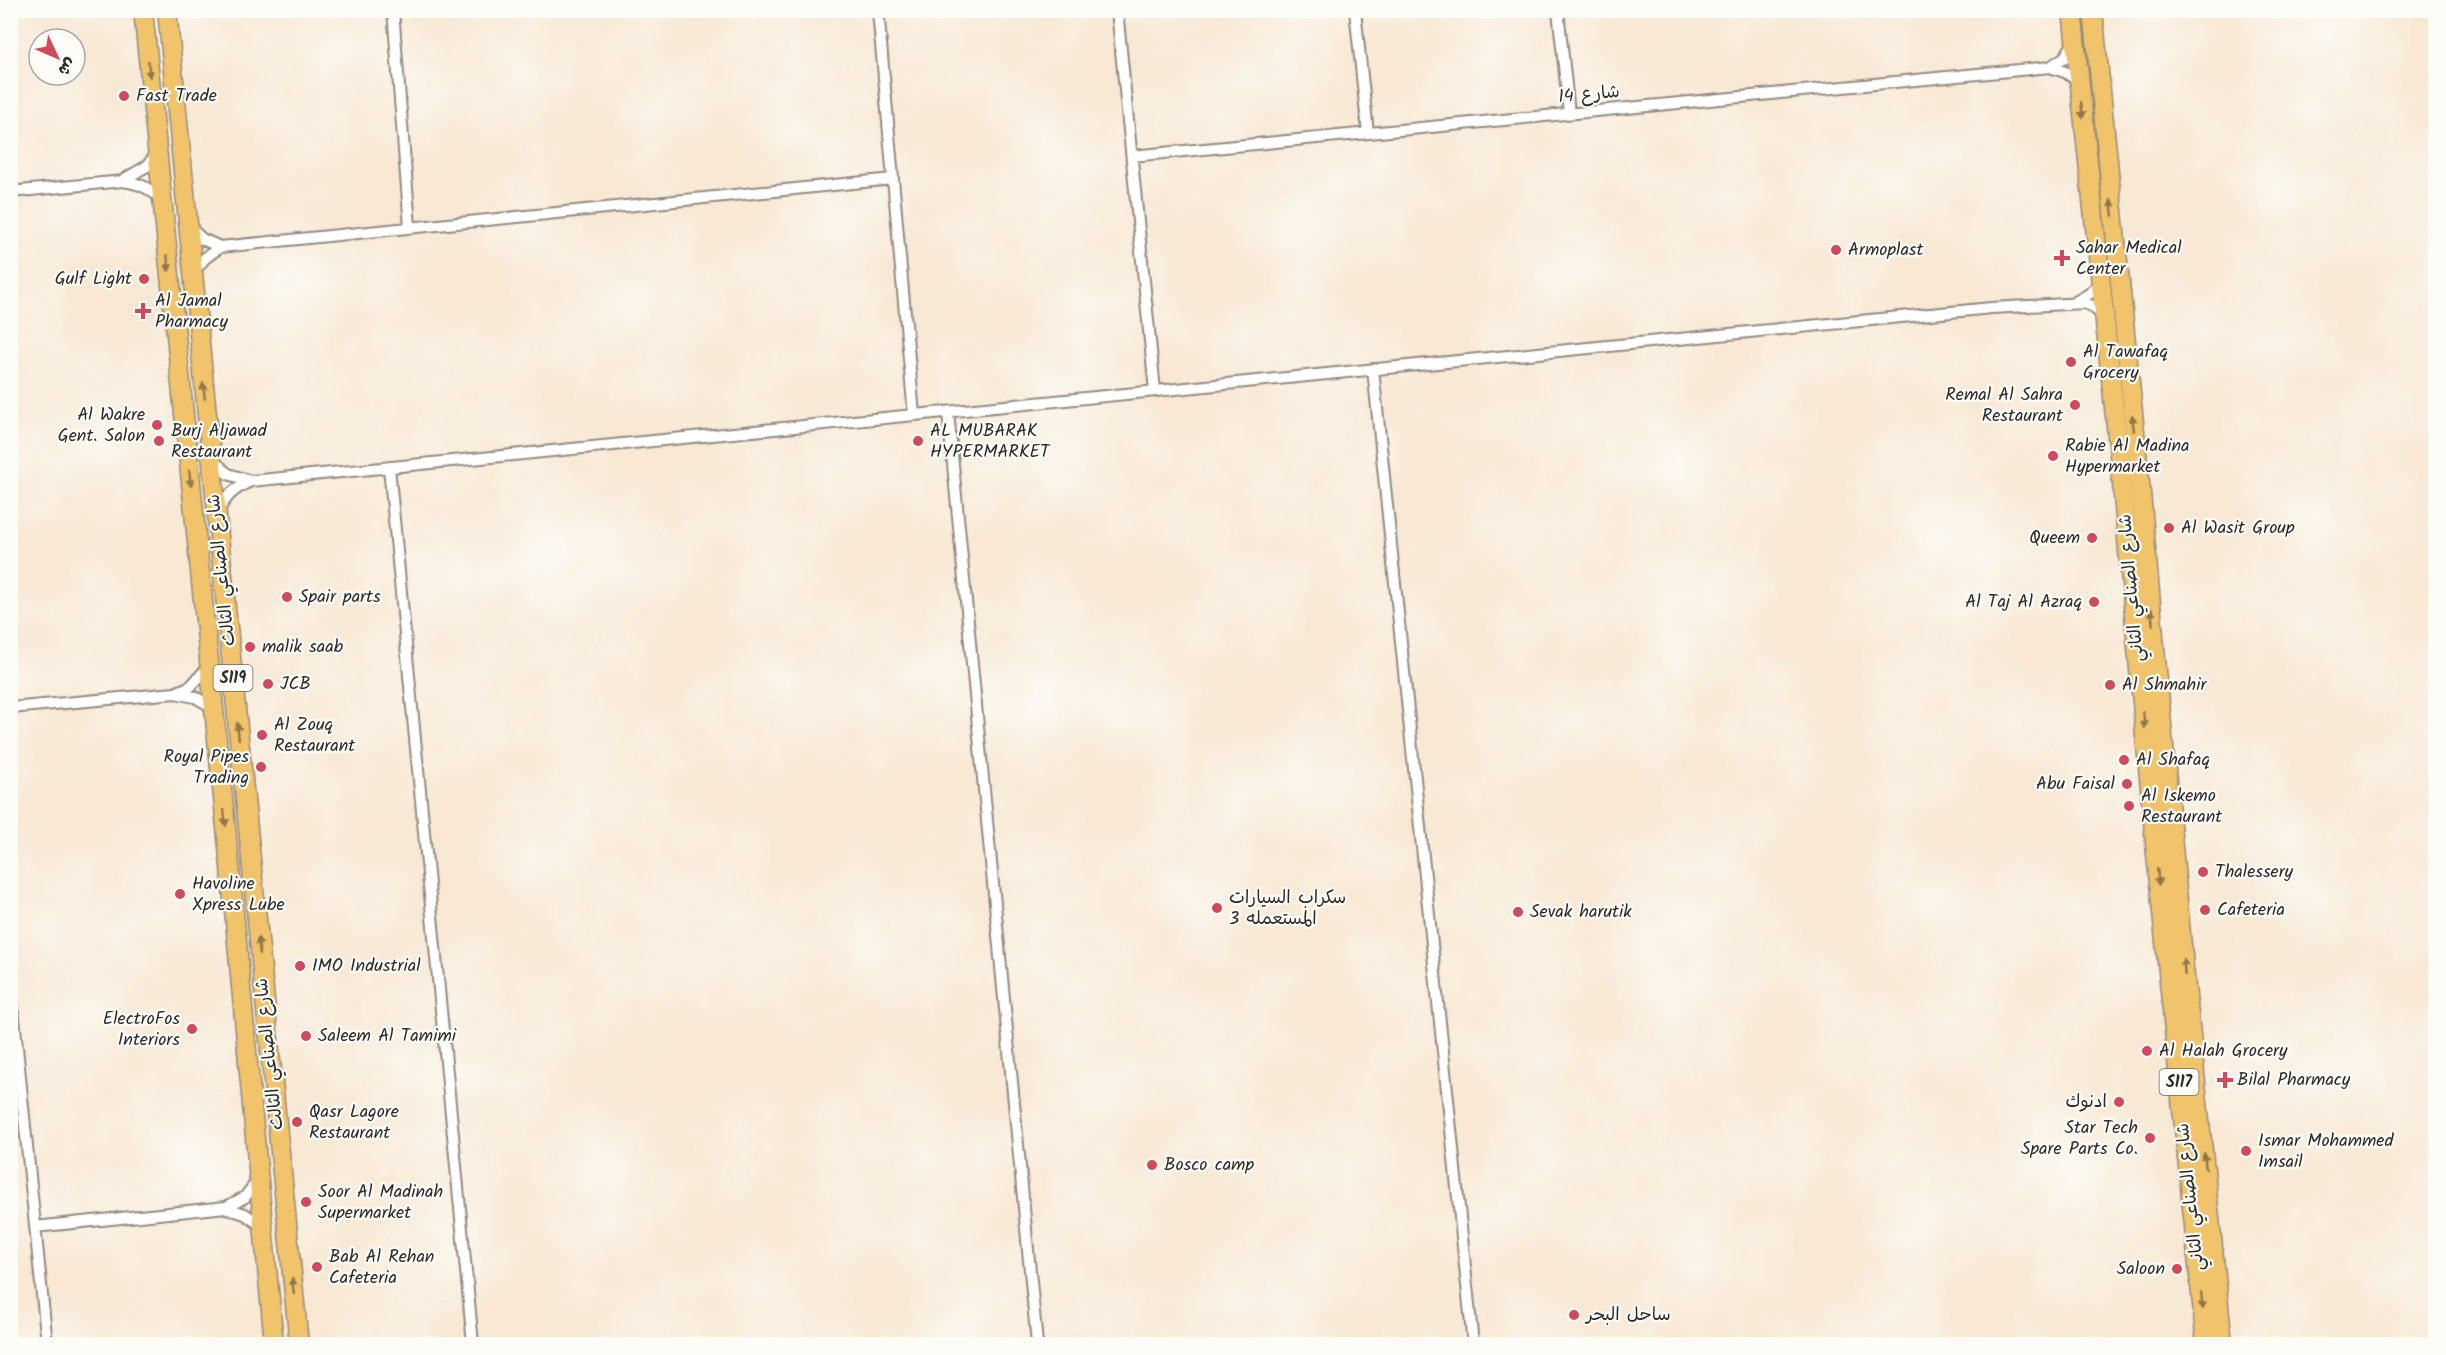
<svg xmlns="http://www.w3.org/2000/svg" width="2446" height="1355" font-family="Kalam,'Playpen Sans Arabic',sans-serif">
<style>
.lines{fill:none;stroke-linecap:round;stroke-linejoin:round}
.minor-casing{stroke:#928a80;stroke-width:14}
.primary-casing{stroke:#928a80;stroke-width:21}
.minor{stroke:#fff;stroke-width:10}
.primary{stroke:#f1c36a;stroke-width:18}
.oneway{fill:#8e774a}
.poi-dot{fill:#d1495b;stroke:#fdfcf7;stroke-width:2}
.labels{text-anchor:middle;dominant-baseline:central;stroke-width:4.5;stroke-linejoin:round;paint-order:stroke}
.shield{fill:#fdfcf7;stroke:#6a6a68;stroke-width:1.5}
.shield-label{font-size:16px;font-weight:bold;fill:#2b2b2b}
.street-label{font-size:18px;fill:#2b2b2b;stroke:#fdfcf7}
.poi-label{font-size:18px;fill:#2b2b2b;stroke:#fdfcf7;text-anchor:start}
</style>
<rect width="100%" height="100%" fill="#fdfcf7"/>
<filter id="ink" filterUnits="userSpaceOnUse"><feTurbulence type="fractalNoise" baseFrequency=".0167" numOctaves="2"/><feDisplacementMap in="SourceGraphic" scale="12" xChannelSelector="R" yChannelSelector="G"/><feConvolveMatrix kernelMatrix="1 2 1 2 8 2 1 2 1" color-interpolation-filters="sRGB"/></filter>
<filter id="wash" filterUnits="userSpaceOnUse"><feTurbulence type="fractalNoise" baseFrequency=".008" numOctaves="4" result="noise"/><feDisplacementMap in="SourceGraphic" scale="24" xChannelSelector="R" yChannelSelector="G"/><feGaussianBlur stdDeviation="1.35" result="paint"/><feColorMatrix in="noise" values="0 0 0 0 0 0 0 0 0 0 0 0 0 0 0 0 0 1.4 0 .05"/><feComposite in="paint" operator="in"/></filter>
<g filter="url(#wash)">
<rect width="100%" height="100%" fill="#f8e8d4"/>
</g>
<g filter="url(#ink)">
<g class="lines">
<defs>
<path id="minor" d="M393 10 410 227
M878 10 914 415
M1117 10 1155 391
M1355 10 1368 133
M1558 10 1569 113
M2050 67 2065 57 2074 42
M1132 156 2050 67 2065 72 2078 81
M123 180 147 166 157 153
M10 192 123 181C139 183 152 188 162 201
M189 227 202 239 220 247 893 179
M193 273 205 258 220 247
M2075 302 2089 294 2101 282
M1373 369 1473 1344
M948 412 1037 1344
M213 460 228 474 251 481 1991 308 2084 303 2092 306 2103 316
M389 467 473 1344
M218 513C224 497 235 488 251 481
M175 693 191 686 209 666
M10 708 175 693 195 697 214 708
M10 978 47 1344
M226 1208 245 1214 262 1226
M35 1227 226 1207 245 1197 258 1180"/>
<path id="primary" d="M143 10 230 867 274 1344
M167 10 299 1344
M2072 10 2121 474 2156 854 2206 1344
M2093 10 2141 493 2184 967 2223 1344"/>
</defs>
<!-- minor casing -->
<use href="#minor" class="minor-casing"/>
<!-- primary casing -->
<use href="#primary" class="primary-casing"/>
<!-- minor -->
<use href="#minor" class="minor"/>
<!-- primary -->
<use href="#primary" class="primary"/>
</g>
<!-- one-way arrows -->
<defs><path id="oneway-solid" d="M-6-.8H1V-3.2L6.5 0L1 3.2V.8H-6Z" transform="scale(1.5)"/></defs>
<g class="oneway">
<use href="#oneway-solid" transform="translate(149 69) rotate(84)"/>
<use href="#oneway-solid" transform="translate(2082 110) rotate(83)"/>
<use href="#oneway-solid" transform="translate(2112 208) rotate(-96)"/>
<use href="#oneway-solid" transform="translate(168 263) rotate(84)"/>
<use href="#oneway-solid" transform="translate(204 391) rotate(-96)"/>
<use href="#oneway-solid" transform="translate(2133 423) rotate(-96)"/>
<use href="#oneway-solid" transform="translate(190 478) rotate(84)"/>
<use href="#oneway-solid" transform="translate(2152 617) rotate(-95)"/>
<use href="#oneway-solid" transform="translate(2144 720) rotate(85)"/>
<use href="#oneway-solid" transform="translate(238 731) rotate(-96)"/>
<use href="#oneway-solid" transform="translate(225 818) rotate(84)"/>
<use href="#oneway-solid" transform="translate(2158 877) rotate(84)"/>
<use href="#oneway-solid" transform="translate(259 946) rotate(-96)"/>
<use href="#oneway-solid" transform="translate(2184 967) rotate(-95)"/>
<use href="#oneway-solid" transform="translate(2205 1161) rotate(-96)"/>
<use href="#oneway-solid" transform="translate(293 1286) rotate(-96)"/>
<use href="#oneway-solid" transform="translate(2202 1301) rotate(84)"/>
</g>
</g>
<!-- markers -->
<g class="poi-dot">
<circle cx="124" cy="96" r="6"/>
<circle cx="1836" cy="250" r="6"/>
<path d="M2059 249h6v6h6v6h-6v6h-6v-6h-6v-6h6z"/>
<circle cx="144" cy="279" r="6"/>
<path d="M140 302h6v6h6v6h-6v6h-6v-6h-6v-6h6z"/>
<circle cx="2071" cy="362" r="6"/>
<circle cx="2075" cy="405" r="6"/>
<circle cx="157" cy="425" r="6"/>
<circle cx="159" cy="441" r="6"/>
<circle cx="918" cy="441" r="6"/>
<circle cx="2053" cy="456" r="6"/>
<circle cx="2169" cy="528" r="6"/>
<circle cx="2092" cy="538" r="6"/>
<circle cx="287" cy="597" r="6"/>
<circle cx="2094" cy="602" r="6"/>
<circle cx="250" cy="647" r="6"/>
<circle cx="268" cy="684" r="6"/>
<circle cx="2110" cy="685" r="6"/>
<circle cx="262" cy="735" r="6"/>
<circle cx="2124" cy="760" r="6"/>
<circle cx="261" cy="767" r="6"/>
<circle cx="2127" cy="784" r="6"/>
<circle cx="2129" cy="806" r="6"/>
<circle cx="2203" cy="872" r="6"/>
<circle cx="180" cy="894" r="6"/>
<circle cx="1217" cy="908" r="6"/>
<circle cx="2205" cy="910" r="6"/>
<circle cx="1518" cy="912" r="6"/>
<circle cx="300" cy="966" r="6"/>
<circle cx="192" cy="1029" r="6"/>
<circle cx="306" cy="1036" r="6"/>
<circle cx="2147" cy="1051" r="6"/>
<path d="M2222 1071h6v6h6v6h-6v6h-6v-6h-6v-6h6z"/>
<circle cx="2119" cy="1102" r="6"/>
<circle cx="297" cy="1122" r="6"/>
<circle cx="2150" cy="1138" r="6"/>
<circle cx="2246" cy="1151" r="6"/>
<circle cx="1152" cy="1165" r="6"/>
<circle cx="306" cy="1202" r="6"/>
<circle cx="317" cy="1267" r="6"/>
<circle cx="2177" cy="1269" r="6"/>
<circle cx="1574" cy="1315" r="6"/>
</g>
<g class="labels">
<!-- shield labels -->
<g class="shield">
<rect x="213.5" y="665" width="39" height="26" rx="4.5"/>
<rect x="2159.5" y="1069" width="39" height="26" rx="4.5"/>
</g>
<g class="shield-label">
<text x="233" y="678">S119</text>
<text x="2179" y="1082">S117</text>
</g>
<!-- street labels -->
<g class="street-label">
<text transform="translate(1589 95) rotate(-5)">شارع 14</text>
<text transform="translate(222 570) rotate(-96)">شارع الصناعي الثالث</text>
<text transform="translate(2132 588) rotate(-95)">شارع الصناعي الثاني</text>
<text transform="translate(270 1054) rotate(-96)">شارع الصناعي الثالث</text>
<text transform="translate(2191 1197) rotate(-96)">شارع الصناعي الثاني</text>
</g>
<!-- poi labels -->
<g class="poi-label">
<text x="136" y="96">Fast Trade</text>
<text x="2076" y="248">Sahar Medical<tspan x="2076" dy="21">Center</tspan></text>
<text x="1848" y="250">Armoplast</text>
<text x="132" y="279" text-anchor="end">Gulf Light</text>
<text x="155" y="301">Al Jamal<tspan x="155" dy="21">Pharmacy</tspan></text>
<text x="2083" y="352">Al Tawafaq<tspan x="2083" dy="21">Grocery</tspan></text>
<text x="2063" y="395" text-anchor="end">Remal Al Sahra<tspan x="2063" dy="21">Restaurant</tspan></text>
<text x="145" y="415" text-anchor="end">Al Wakre<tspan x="145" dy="21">Gent. Salon</tspan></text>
<text x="171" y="431">Burj Aljawad<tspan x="171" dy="21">Restaurant</tspan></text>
<text x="930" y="431">AL MUBARAK<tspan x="930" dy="21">HYPERMARKET</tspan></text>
<text x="2065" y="446">Rabie Al Madina<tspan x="2065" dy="21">Hypermarket</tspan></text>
<text x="2181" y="528">Al Wasit Group</text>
<text x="2080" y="538" text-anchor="end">Queem</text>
<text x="299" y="597">Spair parts</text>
<text x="2082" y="602" text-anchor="end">Al Taj Al Azraq</text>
<text x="262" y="647">malik saab</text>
<text x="280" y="684">JCB</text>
<text x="2122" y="685">Al Shmahir</text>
<text x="274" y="725">Al Zouq<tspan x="274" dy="21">Restaurant</tspan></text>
<text x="249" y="757" text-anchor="end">Royal Pipes<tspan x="249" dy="21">Trading</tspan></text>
<text x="2136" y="760">Al Shafaq</text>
<text x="2115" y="784" text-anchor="end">Abu Faisal</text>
<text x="2141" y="796">Al Iskemo<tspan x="2141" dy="21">Restaurant</tspan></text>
<text x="2215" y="872">Thalessery</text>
<text x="192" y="884">Havoline<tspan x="192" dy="21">Xpress Lube</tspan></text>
<text x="1229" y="898">سكراب السيارات<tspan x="1229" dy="21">المستعمله 3</tspan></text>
<text x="2217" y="910">Cafeteria</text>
<text x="1530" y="912">Sevak harutik</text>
<text x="312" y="966">IMO Industrial</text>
<text x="180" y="1019" text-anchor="end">ElectroFos<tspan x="180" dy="21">Interiors</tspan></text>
<text x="318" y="1036">Saleem Al Tamimi</text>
<text x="2159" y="1051">Al Halah Grocery</text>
<text x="2237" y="1080">Bilal Pharmacy</text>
<text x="2107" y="1102" text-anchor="end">ادنوك</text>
<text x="309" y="1112">Qasr Lagore<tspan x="309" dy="21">Restaurant</tspan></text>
<text x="2138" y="1128" text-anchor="end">Star Tech<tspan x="2138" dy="21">Spare Parts Co.</tspan></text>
<text x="2258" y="1141">Ismar Mohammed<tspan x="2258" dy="21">Imsail</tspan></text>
<text x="1164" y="1165">Bosco camp</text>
<text x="318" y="1192">Soor Al Madinah<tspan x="318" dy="21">Supermarket</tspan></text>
<text x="329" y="1257">Bab Al Rehan<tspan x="329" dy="21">Cafeteria</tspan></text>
<text x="2165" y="1269" text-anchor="end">Saloon</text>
<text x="1586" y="1315">ساحل البحر</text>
</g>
</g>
<!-- margin -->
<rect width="2446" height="1355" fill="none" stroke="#fdfcf7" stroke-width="36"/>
<!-- north arrow -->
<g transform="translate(57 57) rotate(134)"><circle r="28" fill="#fdfcf7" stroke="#a9a8a5" stroke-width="1.5"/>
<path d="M0-4.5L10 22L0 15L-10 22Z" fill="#d1495b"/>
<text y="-9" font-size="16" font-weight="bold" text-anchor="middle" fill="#2b2b2b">ش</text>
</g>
</svg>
